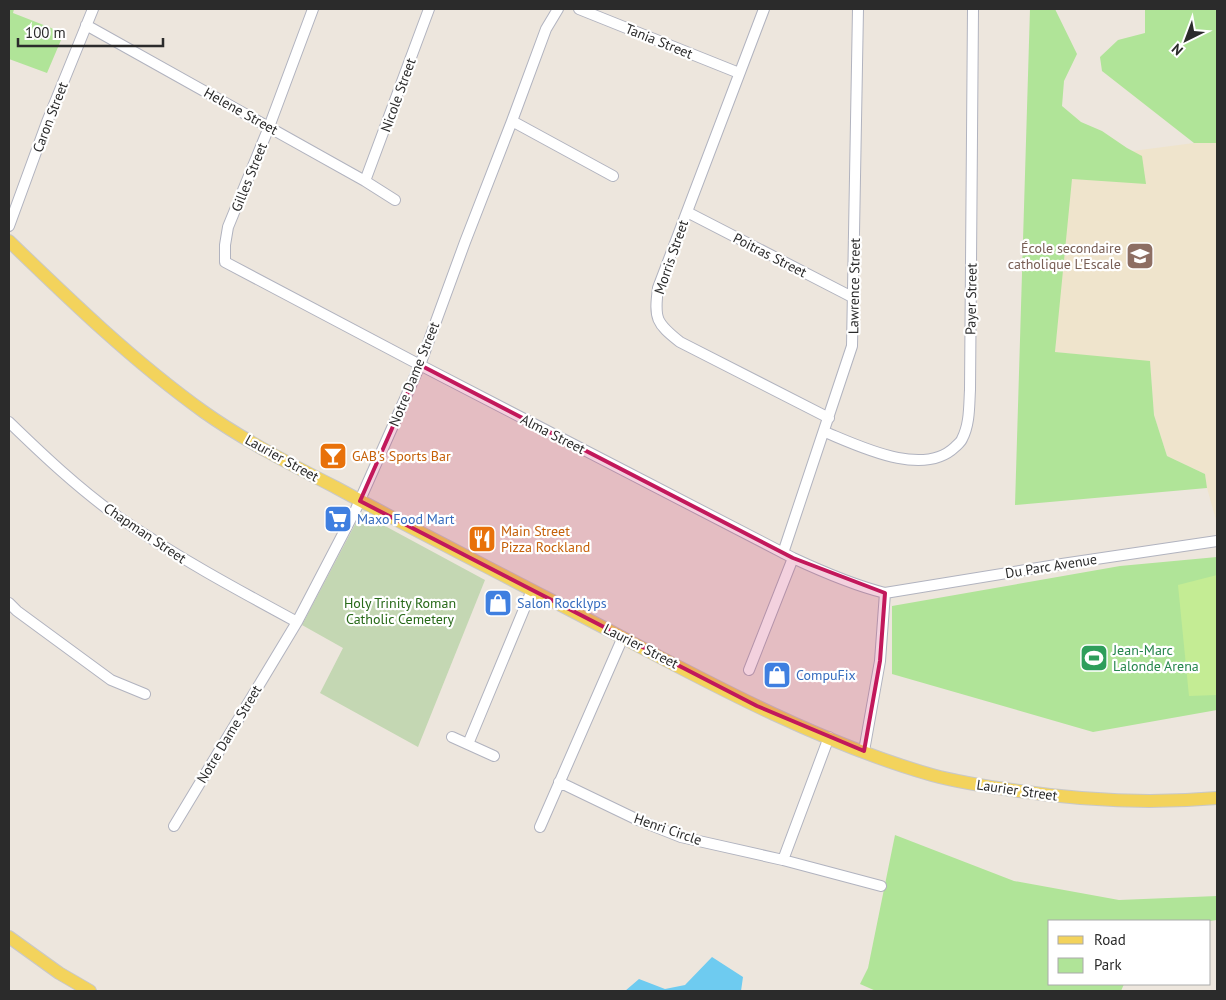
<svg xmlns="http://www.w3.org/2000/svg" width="1226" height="1000" font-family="'PT Sans',sans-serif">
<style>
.education{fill:#efe4cc}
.green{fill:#b0e498}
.cemetery{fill:#c4d7b3}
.pitch{fill:#c4ec94}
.water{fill:#6ecbf0}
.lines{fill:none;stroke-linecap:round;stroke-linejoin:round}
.minor-casing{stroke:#b1b3bf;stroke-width:12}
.major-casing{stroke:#c8c8c8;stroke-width:14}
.minor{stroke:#fff;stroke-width:10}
.major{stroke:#f3d35c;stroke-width:12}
.marked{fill:#c2185b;fill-opacity:0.2;stroke:#c2185b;stroke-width:4;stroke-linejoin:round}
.labels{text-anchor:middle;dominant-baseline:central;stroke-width:4.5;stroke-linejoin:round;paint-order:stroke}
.street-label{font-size:14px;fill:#2b2b2b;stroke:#fff}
.education-label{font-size:14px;fill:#785e54;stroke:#fff;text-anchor:end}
.food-label{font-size:14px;fill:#c56008;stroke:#fff;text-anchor:start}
.shop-label{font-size:14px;fill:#366cbe;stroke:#fff;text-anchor:start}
.park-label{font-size:14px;fill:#286919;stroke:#fff}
.leisure-label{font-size:14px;fill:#27864d;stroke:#fff;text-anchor:start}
</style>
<rect width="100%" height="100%" fill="#ede6dd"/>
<!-- education -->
<path class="education" d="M1194 143H1217V520H1216L1207 488 1205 474 1167 456 1154 415 1150 362 1055 352 1071 159Z"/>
<!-- green -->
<path class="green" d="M9 9H14L13 13 64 33 47 73 9 59Z
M1030 9H1055L1077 54 1064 81 1062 106 1081 122 1102 131 1127 148 1142 156 1146 184 1072 179 1055 352 1150 361 1154 415 1167 456 1205 474 1207 488 1015 505Z
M1145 9H1217V143H1194L1102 71 1100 57 1118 40 1145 33Z
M1217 557V710L1093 732 892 674V606L1120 566Z
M895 835 1014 881 1119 900 1217 896V920L1210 921H1050V984H1124L1121 991H876L860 984 868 968Z"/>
<!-- cemetery -->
<path class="cemetery" d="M361 513 485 580 418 747 320 693 343 648 302 625Z"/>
<!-- pitch -->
<path class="pitch" d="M1217 575V695L1189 696 1178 585Z"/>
<!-- water -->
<path class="water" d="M712 957 743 977 741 991H625L639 979 665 989 685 985Z"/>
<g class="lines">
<defs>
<path id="minor" d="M313 9 269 127 228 227 225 245V262L420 365 793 558C823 572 853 585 885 593L1062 564 1217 541
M579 9 739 73
M764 9 658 288C654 319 656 323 680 342L829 418
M86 25 365 181 395 200
M512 121 613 176
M365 181 429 9
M687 212 854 298
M9 226 47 122 93 9
M9 422C43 455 78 488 117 516 175 556 236 589 297 622
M825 432C859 446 923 478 955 447 957 445 961 442 962 439 970 424 969 405 970 390L973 9
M783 553 852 346 858 9
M9 603 17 611 111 680 145 694
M749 670 793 558
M452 737 494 756
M468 744 532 590
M864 751 880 661 885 593
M559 782 638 820 681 837 783 860 881 886
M174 826 297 622 356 509 420 365 465 242 512 121 546 29 558 9
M540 827 623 637
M783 860 829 737"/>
<path id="major" d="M9 241C71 301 133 361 204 412 245 441 290 464 335 487 405 525 476 561 547 598 670 661 799 737 932 775 961 783 990 787 1019 791 1087 801 1149 804 1217 798
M9 937 59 973 90 991"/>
</defs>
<!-- minor casing -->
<use href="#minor" class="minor-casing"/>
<!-- major casing -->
<use href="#major" class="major-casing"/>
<!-- minor -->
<use href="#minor" class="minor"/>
<!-- major -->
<use href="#major" class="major"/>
</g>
<!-- marked area -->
<path class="marked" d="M420 365 793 558 885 593 880 661 864 751 757 706 360 501Z"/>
<!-- icons -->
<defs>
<symbol id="school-square" viewBox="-11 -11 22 22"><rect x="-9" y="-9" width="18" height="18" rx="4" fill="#8d6e63" stroke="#fff"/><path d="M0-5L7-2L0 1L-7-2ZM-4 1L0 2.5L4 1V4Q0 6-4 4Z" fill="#fff"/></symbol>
<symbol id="bar-square" viewBox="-11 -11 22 22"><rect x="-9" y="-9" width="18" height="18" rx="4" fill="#e8710a" stroke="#fff"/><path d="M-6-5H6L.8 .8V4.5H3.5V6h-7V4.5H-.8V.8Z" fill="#fff"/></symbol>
<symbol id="supermarket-square" viewBox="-11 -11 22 22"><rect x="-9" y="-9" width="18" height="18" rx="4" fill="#3f7fe0" stroke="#fff"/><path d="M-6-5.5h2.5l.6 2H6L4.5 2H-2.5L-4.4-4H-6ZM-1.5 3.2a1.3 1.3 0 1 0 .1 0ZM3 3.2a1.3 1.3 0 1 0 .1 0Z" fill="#fff"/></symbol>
<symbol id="restaurant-square" viewBox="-11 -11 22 22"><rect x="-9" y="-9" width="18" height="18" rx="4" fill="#e8710a" stroke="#fff"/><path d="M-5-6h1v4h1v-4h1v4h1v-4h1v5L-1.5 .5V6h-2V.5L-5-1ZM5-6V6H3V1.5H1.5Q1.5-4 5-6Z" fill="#fff"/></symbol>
<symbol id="shop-square" viewBox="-11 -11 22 22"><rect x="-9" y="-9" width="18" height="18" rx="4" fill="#3f7fe0" stroke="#fff"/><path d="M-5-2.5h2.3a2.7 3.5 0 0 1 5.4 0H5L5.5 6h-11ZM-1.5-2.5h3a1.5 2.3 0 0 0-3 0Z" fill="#fff"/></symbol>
<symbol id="stadium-square" viewBox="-11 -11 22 22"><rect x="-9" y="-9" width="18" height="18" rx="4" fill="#2e9e5b" stroke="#fff"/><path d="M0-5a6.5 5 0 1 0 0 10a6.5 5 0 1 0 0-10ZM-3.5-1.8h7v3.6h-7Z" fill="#fff"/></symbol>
</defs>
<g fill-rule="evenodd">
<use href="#school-square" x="1124" y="240" width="32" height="32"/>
<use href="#bar-square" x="317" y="440" width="32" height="32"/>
<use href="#supermarket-square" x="322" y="503" width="32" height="32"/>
<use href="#restaurant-square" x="466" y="523" width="32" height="32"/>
<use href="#shop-square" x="482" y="587" width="32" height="32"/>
<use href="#stadium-square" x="1078" y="642" width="32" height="32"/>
<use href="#shop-square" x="761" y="659" width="32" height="32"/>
</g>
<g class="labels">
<!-- street labels -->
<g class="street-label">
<text transform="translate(659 41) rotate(22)">Tania Street</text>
<text transform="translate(398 95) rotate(-70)">Nicole Street</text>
<text transform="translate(241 111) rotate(29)">Helene Street</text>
<text transform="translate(50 117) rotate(-69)">Caron Street</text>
<text transform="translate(249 177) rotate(-68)">Gilles Street</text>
<text transform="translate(770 255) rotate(27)">Poitras Street</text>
<text transform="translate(671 257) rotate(-71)">Morris Street</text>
<text transform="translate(854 286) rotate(-89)">Lawrence Street</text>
<text transform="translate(971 299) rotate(-89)">Payer Street</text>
<text transform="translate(414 374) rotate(-68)">Notre Dame Street</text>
<text transform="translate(553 434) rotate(27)">Alma Street</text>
<text transform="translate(282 458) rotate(29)">Laurier Street</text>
<text transform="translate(145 533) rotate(34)">Chapman Street</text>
<text transform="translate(1051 566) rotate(-9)">Du Parc Avenue</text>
<text transform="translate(641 646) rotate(27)">Laurier Street</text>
<text transform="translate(229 734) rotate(-59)">Notre Dame Street</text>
<text transform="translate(1017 790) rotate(8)">Laurier Street</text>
<text transform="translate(668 829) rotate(19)">Henri Circle</text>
</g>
<!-- education labels -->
<g class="education-label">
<text x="1121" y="248">École secondaire<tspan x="1121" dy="16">catholique L'Escale</tspan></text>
</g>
<!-- food labels -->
<g class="food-label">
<text x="352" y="456">GAB's Sports Bar</text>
<text x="501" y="531">Main Street<tspan x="501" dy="16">Pizza Rockland</tspan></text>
</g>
<!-- shop labels -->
<g class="shop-label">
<text x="357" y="519">Maxo Food Mart</text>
<text x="517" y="603">Salon Rocklyps</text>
<text x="796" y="675">CompuFix</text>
</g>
<!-- park labels -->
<g class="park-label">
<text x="400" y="603">Holy Trinity Roman<tspan x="400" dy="16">Catholic Cemetery</tspan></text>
</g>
<!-- leisure labels -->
<g class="leisure-label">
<text x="1113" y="650">Jean-Marc<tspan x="1113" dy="16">Lalonde Arena</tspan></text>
</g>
</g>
<!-- border -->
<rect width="1226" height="1000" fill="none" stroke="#2b2b2b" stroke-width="20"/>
<!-- legend -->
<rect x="1048" y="920" width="162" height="65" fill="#ffffff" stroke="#aaaaaa"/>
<rect x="1058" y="936" width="25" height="8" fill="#f3d35c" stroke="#aaaaaa"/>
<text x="1094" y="945" font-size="15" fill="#2b2b2b">Road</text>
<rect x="1058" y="958" width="25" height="15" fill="#b0e498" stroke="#aaaaaa"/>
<text x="1094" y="970" font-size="15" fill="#2b2b2b">Park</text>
<!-- north arrow -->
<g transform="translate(1186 40) rotate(222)" stroke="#ffffff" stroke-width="4" paint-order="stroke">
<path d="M0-4L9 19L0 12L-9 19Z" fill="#2b2b2b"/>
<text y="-8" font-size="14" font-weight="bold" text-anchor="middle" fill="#2b2b2b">N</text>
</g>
<!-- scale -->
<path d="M18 38v8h145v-8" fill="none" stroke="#2b2b2b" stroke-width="2.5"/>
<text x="25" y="38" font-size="15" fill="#2b2b2b" stroke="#ffffff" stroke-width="4" paint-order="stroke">100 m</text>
</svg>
